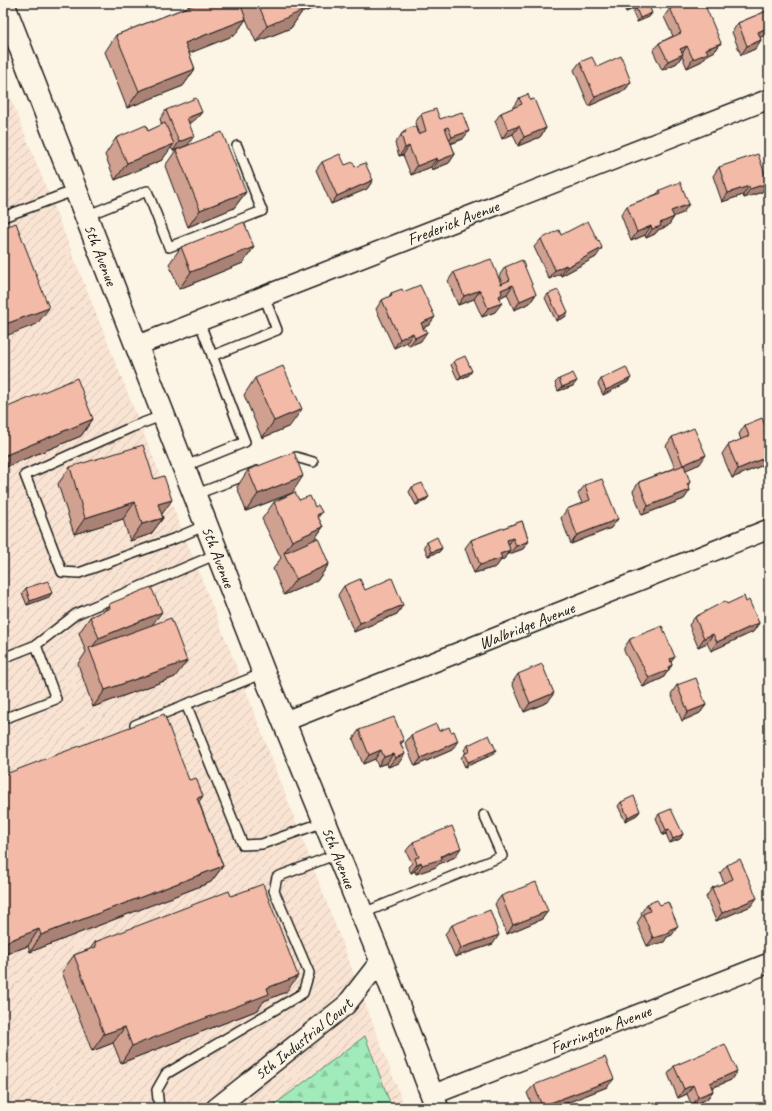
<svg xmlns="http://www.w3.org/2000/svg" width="772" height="1111" font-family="Caveat,sans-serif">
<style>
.industrial{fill:url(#industrial-furrows)}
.forest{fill:url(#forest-firs);stroke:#5e846b}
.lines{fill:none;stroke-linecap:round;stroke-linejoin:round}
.service-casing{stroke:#1c1c1c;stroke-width:12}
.minor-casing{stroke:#1c1c1c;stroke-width:22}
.secondary-casing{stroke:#1c1c1c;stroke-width:25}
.service{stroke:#fcf5e5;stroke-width:9}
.minor{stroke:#fcf5e5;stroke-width:19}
.secondary{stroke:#fcf5e5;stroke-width:22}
.wall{fill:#d0a090;stroke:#1c1c1c}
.shaded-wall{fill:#a98275;stroke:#1c1c1c}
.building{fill:#f2baa7;stroke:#1c1c1c}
.labels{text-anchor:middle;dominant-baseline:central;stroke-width:3;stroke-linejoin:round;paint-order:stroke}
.street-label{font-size:17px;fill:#1c1c1c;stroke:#fcf5e5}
</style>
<defs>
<pattern id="industrial-furrows" width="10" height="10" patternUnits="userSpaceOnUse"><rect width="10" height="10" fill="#f9e3d2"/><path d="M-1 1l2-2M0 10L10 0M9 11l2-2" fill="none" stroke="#d5c2b4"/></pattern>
<pattern id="forest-firs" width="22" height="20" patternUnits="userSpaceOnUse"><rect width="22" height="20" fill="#a1ebba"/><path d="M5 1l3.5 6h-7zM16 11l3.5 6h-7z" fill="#8ac99f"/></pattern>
</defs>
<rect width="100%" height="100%" fill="#fcf5e5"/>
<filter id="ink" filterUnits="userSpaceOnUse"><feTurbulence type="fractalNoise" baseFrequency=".025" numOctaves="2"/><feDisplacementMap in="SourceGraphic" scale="8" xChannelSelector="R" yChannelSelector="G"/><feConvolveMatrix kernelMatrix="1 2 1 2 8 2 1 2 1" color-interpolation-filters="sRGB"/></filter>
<g filter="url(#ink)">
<!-- industrial -->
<path class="industrial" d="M3 79 243 683 405 1108H3Z"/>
<!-- forest -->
<path class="forest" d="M365 1036 392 1108H270Z"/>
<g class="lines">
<defs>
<path id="service" d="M86 216 147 191 169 247 262 211 237 146
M3 217 76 190
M212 356 277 330 264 296
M164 415 132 427 25 475 62 572 79 573 176 538 206 525
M286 461 296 457 313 462
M183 467 245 442 199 321
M194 495 257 471
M3 658 36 645 76 614 217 554
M186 704 243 845 262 844 324 822
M3 719 56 699 36 645
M135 725 264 673
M361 914 502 856 484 815
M159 1108 157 1090 166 1074 303 993 309 973 274 891 277 877 337 854"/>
<g id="minor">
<path id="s1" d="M136 346 769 99"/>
<path id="s2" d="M283 722 769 529"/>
<path id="s3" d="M432 1095 769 963"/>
<path id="s4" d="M216 1108 346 1005 381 960"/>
</g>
<g id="secondary">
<path id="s5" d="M3 3 264 673 381 960 437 1108"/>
</g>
</defs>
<!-- service casing -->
<use href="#service" class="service-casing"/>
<!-- minor casing -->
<use href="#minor" class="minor-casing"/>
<!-- secondary casing -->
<use href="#secondary" class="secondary-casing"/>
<!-- service -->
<use href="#service" class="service"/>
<!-- minor -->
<use href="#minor" class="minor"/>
<!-- secondary -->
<use href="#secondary" class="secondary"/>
</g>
<!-- wall -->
<path class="wall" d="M198 3H322L320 6 301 13 291 28 256 42 246 19 235 35 189 53 195 69 183 86 127 108 105 52 116 35Z
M338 3H356L341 9Z
M622 3H639L636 8 626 12Z
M636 8 652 13 649 17 637 22 633 13Z
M670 8 721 43 715 51 706 56 702 61 687 68 682 56 677 63 662 70 653 51 659 43 673 36 664 17Z
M769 10V42L766 35 760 37 761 40 755 49 741 55 732 32 738 23Z
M580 62 597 67 631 82 625 90 589 106 574 70Z
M519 98 530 100 546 128 540 137 518 146 513 134 502 139 495 121 501 113 513 108V107Z
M166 110 202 112 195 120 189 123 188 145 173 151 171 147 162 160 115 180 105 155 116 138 148 131 162 125 160 119Z
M421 114 440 119 463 139 451 144 455 154 449 163 432 170 431 167 411 175 403 155 399 156 395 143 405 130 418 132 415 123Z
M176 150 246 192 234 208 188 227 165 166Z
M322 162 355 167 373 180 367 189 331 204 316 170Z
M719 167 768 183 762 192 744 198 743 195 722 202 713 176Z
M660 190 683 213 673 216 674 217 668 226 658 230 655 234 646 238 645 235 631 241 621 215 627 206 657 194Z
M561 235 596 257 561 276 560 274 549 279 534 247 541 239Z
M181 247H254L243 263 179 289 169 264Z
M505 267 536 294 530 303 514 310 507 294 501 297 500 298 495 312 482 317 474 299 458 305 448 281 454 272 501 284 502 283 499 276Z
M403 292 429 325 423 328 421 341 409 346 407 342 394 348 376 309 382 300 389 297 391 293Z
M548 294 568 312 565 317 556 321 545 298Z
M454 361 469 375 458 380 451 365Z
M255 378 290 426 262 438 244 395Z
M559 379 573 386 558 391 555 383Z
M601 379 628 382 603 395 598 384Z
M3 409 93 419 81 436 3 468Z
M745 425 765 432 768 463 732 478 722 454 728 445 741 440 739 434Z
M672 437 700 464 685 470 690 482 688 486 690 490 684 499 642 515 633 491 639 482 675 468 666 446Z
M70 467 162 515 163 518 151 534 130 541 123 519 74 534 58 484Z
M248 470 292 493 246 511 237 487Z
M585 485 611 528 571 544 561 518 567 509 582 503 578 494Z
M412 487 429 497 425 501 416 505 409 492Z
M299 500 315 507 322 512 318 517 323 527 314 540 329 564 317 581 284 595 273 569 281 558 262 519 274 502Z
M522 521 529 541 523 549 509 554V552L504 559 501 560 496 567 474 573 465 548 471 540Z
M427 542 442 548 439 552 428 556 424 546Z
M344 586 365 590 403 605 397 614 354 632 338 595Z
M26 588 49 597 27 605 22 593Z
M746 602 759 623 753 632 711 651 707 643 698 647 689 625 695 617 727 604Z
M109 604 153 624 175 677 93 707 78 664 86 652 79 633 90 617 104 611Z
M630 639 671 662 672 665 663 678 643 687 624 651V648Z
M518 674 548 702 524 712 512 683Z
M677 685 706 705 700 713 682 721 671 694Z
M359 730 404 741 401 744 399 763 388 767 387 763 378 766 375 759 363 764 353 739Z
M439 731 452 750 415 766 405 743 411 735Z
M468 745 492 755 465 767 461 758 464 754 466 753 464 750Z
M189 780 199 802 223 866 211 882 30 952 28 946 3 955Z
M621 802 640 811 637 815 625 821 618 806Z
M659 814 683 834 680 839 670 843 666 834 663 835 656 818Z
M413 842 455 857 439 864 436 867 416 874 415 871 411 873 408 867 412 863 406 851Z
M727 865 751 906 716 921 706 897 712 888 724 883 720 873Z
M231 896 286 992 264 1001 258 1010 121 1063 113 1043 92 1051 62 972 74 955 90 949 95 942Z
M501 896 548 911 542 919 507 934 495 904Z
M647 904 672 935 667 937 664 942 647 946 637 923 642 915 641 913Z
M452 925 493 944 455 957 445 934Z
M674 1066 731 1080 712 1088 713 1091 707 1099 692 1106 687 1094 678 1098 668 1074Z
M534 1085 607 1087 554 1108H533L527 1093Z"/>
<!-- shaded-wall -->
<path class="shaded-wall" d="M298 3H322L320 6 301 13 291 28 256 42 267 26Z
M345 3H356L341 9Z
M639 3 636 8 626 12 629 8Z
M652 13 649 17 637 22 640 18Z
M246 19 235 35 173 60 185 43Z
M769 27V31L766 35 752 41 758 32Z
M761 40 755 49 741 55 747 46Z
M721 43 715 51 706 56 702 61 687 68 693 59 706 49Z
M687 46 681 55 680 49Z
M683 54 677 63 662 70 668 61Z
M195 69 183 86 127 108 139 91Z
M631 82 625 90 589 106 595 97Z
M202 112 195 120 180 127 187 118Z
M519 126 513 134 502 139 508 130Z
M546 128 540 137 518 146 524 137Z
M469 131 463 139 446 145 452 137Z
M194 136 188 145 173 151 179 142Z
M174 144 162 160 115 180 127 163Z
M409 146 403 155 399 156 405 148Z
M455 154 449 163 432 170 438 161Z
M437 158 431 167 411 175 417 166Z
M373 180 367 189 331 204 337 196Z
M768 183 762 192 744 198 750 189Z
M749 186 743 195 722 202 728 193Z
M246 192 234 208 188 227 200 210Z
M689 204 683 213 665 220 671 211Z
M674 217 668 226 658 230 655 234 646 238 652 229 660 223Z
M651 226 645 235 631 241 637 232Z
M254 247 243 263 179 289 191 272Z
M602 248 596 257 561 276 567 267Z
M566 265 560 274 549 279 555 270Z
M513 285 507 294 501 297 496 303 501 290Z
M480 290 474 299 458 305 464 296Z
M536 294 530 303 514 310 520 301Z
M502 303 495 312 482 317 488 308Z
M49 308 37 324 3 337V325Z
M568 312 565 317 556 321 559 317Z
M435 317 429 325 414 332 421 323Z
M427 332 421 341 409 346 415 338Z
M413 333 407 342 394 348 400 339Z
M472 371 469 375 458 380 461 376Z
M631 378 628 382 603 395 606 390Z
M577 381 573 386 558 391 562 387Z
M302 409 290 426 262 438 274 421Z
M93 419 81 436 3 468V459L6 455Z
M706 455 700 464 677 474 683 465Z
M769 456V461L768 463 732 478 738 469Z
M303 476 292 493 246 511 258 494Z
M690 490 684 499 642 515 648 506Z
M429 497 425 501 416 505 419 501Z
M172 500 160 517 158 504Z
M135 502 123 519 74 534 85 518Z
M322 512 310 529 317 515Z
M163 518 151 534 130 541 142 524Z
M618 519 611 528 571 544 577 535Z
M323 527 311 544 284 553 292 541Z
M513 538 507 547V540Z
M529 541 523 549 509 554 516 546Z
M442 548 439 552 428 556 431 552Z
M510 550 504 559 501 560 496 567 474 573 480 565 500 554Z
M329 564 317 581 284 595 296 579Z
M52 593 49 597 27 605 30 601Z
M403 605 397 614 354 632 360 623Z
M162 612 150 628 90 650 99 638Z
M759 623 753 632 711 651 717 642Z
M713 634 707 643 698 647 704 638Z
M675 657 668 666 670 659Z
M187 661 175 677 93 707 105 690Z
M672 665 663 678 643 687 649 678 668 667Z
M554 693 548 702 524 712 530 703Z
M706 705 700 713 682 721 688 712Z
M458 741 452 750 415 766 421 758Z
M381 750 375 759 363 764 369 755Z
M496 750 492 755 465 767 468 762Z
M393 754 387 763 378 766 384 757Z
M405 754 399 763 388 767 395 758Z
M203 796 191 813 197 798Z
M640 811 637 815 625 821 628 817Z
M669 829 666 834 663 835 666 830Z
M683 834 680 839 670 843 673 839Z
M461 848 455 857 439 864 436 867 416 874 422 865Z
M421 862 415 871 411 873 417 864Z
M223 866 211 882 30 952 41 935Z
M757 898 751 906 716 921 722 913Z
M548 911 542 919 507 934 513 925Z
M678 926 672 935 667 937 664 942 647 946 653 938Z
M39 929 28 946 3 955V943Z
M499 935 493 944 455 957 461 948Z
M298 976 286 992 264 1001 258 1010 121 1063 132 1046 267 988Z
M125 1027 113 1043 92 1051 104 1034Z
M737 1071 731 1080 704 1091 710 1083Z
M614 1079 607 1087 554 1108H541L542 1106Z
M693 1085 687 1094 678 1098 684 1089Z
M713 1091 707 1099 692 1106 698 1097Z"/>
<!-- building -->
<path class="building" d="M198 3H240L246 19 185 43 195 69 139 91 116 35Z
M258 3H299L302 11 267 26Z
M627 3H639L629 8Z
M648 3 652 13 640 18 636 8Z
M682 3H704L721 43 706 49 708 53 693 59 687 46 680 49 683 54 668 61 659 43 681 33 670 8Z
M769 10V27L758 32 761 40 747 46 738 23Z
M621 56 631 82 595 97 580 62 592 57 597 67Z
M528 94 530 100 534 99 546 128 524 137 519 126 508 130 501 113 522 104 519 98Z
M196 98 202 112 187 118 194 136 179 142 166 110Z
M436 109 440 119 462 112 469 131 452 137 448 127 445 128 455 154 438 161 437 158 417 166 409 146 405 148 401 134 406 132 405 130 415 126 418 134 426 131 421 114Z
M165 123 174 144 127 163 116 138 146 125 148 131Z
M222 132 246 192 200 210 176 150Z
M340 154 345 165 353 162 355 167 365 163 373 180 337 196 322 162Z
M758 154 768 183 750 189 749 186 728 193 719 167Z
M680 182 689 204 671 211 674 217 660 223 661 226 652 229 651 226 637 232 627 206 661 193 660 190Z
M588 221 598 241 599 240 602 248 567 267 566 265 555 270 541 239 559 230 561 235Z
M244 222 254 247 191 272 181 247Z
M16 223 49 308 3 325V228Z
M491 259 501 284 510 280 505 267 522 260 536 294 520 301 513 285 501 290 502 294 499 296 502 303 488 308 480 290 464 296 454 272Z
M420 285 435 317 421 323 424 330 426 329 427 332 415 338 413 333 400 339 382 300 392 295 391 293 402 289 403 292Z
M558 290 568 312 559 317 548 294Z
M465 356 472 371 461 376 454 361Z
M283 366 302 409 274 421 255 378Z
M626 367 631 378 606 390 601 379Z
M573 373 577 381 562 387 559 379Z
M77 378 93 419 6 455 3 449V409Z
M762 418 767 430H764L769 442V456L738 469 728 445 749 436 745 425Z
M694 428 706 455 683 465 672 437Z
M143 445 154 479 164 476 172 500 158 504 163 518 142 524 135 502 85 518 70 467Z
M294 452 303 476 258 494 248 470Z
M684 465 690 482 687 484 690 490 648 506 639 482Z
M602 479 618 519 577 535 567 509 590 500 585 485Z
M422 483 429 497 419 501 412 487Z
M295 492 299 500 310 496 315 507 318 505 322 512 317 515 323 527 292 541 274 502Z
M522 521 529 541 516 546 513 538 507 540 510 550 500 554 502 558 480 565 471 540Z
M437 537 442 548 431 552 427 542Z
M318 538 329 564 296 579 284 553Z
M392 578 403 605 360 623 344 586 360 579 365 590Z
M48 581 52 593 30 601 26 588Z
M151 587 162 612 99 638 90 617 110 608 109 604Z
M744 596 746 602 749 600 759 623 717 642 713 634 704 638 695 617 725 601 727 604Z
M171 618 187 661 105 690 89 648Z
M662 626 675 657 670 659 672 665 668 667 669 670 649 678 630 642V639Z
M542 664 554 693 530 703 518 674Z
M696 678 706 705 688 712 677 685Z
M164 714 189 780 196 778 203 796 197 798 223 866 41 935 39 929 3 943V775Z
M394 717 404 741 400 742 405 754 395 758 393 754 384 757 381 750 369 755 359 730Z
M436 724 439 731 449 727 451 732 454 731 458 741 421 758 411 735Z
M489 735 496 750 468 762 464 754 470 751 468 745Z
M634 796 640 811 628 817 621 802Z
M671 809 683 834 673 839 669 829 666 830 659 814Z
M452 826 461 848 441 856 442 859 422 865 421 862 417 864 415 858 419 857 413 842Z
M740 859 757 898 722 913 712 888 733 879 727 865Z
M536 882 548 911 513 925 501 896Z
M263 884 298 976 267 988 269 994 132 1046 125 1027 104 1034 74 955 96 947 95 942 229 891 231 896Z
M657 900 660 905 668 902 678 926 669 930 670 933 653 938 643 914 650 911 647 904Z
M490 910 499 935 461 948 452 925Z
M725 1044 737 1071 710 1083 713 1091 698 1097 693 1085 684 1089 674 1066Z
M605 1057 614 1079 542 1106 534 1085Z"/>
</g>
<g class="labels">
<!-- street labels -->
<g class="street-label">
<text stroke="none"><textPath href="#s1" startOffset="340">Frederick Avenue</textPath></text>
<text stroke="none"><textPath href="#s5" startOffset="270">5th Avenue</textPath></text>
<text stroke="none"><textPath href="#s5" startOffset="594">5th Avenue</textPath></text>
<text stroke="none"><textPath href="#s2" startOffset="262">Walbridge Avenue</textPath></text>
<text stroke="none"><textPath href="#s5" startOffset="918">5th Avenue</textPath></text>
<text stroke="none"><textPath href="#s3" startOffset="181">Farrington Avenue</textPath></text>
<text stroke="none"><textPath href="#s4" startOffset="111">5th Industrial Court</textPath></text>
</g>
</g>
<!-- margin -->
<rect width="772" height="1111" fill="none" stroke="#fcf5e5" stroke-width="16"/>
<rect x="8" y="8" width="756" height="1095" fill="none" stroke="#1c1c1c" stroke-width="1.5" filter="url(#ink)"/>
</svg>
